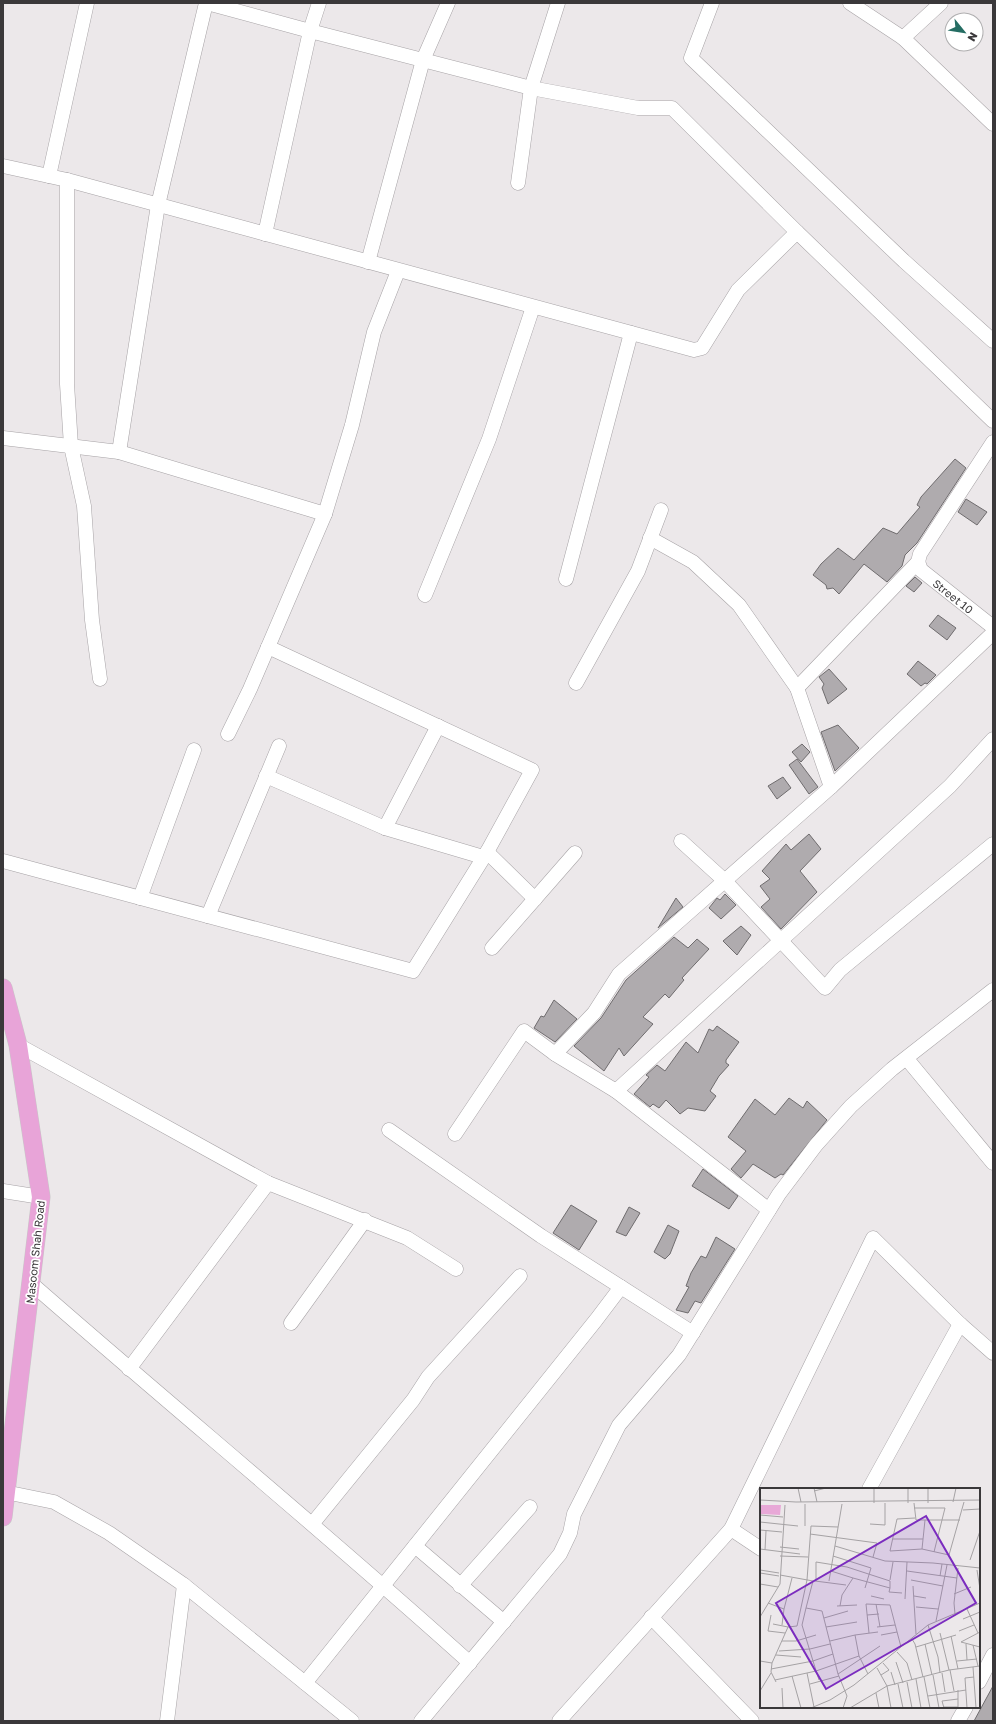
<svg xmlns="http://www.w3.org/2000/svg" width="996" height="1724" font-family="'Golos Text',sans-serif">
<style>
.building{fill:#afabae;stroke:#6f6c6e}
.lines{fill:none;stroke-linecap:round;stroke-linejoin:round}
.minor-casing{stroke:#a7a3a6;stroke-width:15}
.major-casing{stroke:#c8c7c8;stroke-width:19}
.minor{stroke:#fff;stroke-width:14}
.major{stroke:#e8a4d8;stroke-width:18}
.labels{text-anchor:middle;dominant-baseline:central;stroke-width:3.5;stroke-linejoin:round;paint-order:stroke}
.street-label{font-size:11px;fill:#3a383a;stroke:#fff}
.inset-road{fill:none;stroke:#a5a2a4;stroke-width:1}
.view{fill:#7b2cbf;fill-opacity:0.15;stroke:#7b2cbf;stroke-width:2}
.inset-edge{fill:none;stroke:#3a383a;stroke-width:2}
</style>
<rect width="100%" height="100%" fill="#ece8ea"/>
<!-- building -->
<path class="building" d="M955 459 966 468 917 543 905 555 902 566 887 582 864 564 839 594 833 588 827 589 826 585 813 575 821 564 838 548 854 560 883 528 897 534 920 507 917 505 921 497Z
M966 499 987 512 977 525 958 512Z
M915 577 922 583 914 592 906 586Z
M938 615 956 628 947 640 929 626Z
M918 661 936 675 927 684 925 683 921 686 907 674Z
M829 669 847 689 828 704 822 688 824 684 819 677Z
M838 725 859 748 835 771 821 732Z
M802 744 810 752 801 762 792 752Z
M797 759 818 787 809 794 789 765Z
M783 777 791 788 777 799 768 786Z
M809 834 821 849 800 871 817 892 781 929 761 907 770 899 760 886 770 879 762 871 786 844 791 850Z
M725 894 736 905 721 919 709 908 717 898 720 900Z
M676 898 683 907 658 928Z
M741 926 751 935 737 955 723 941Z
M674 937 688 948 697 939 709 949 682 978 684 980 669 998 665 994 643 1017 653 1024 624 1056 619 1048 604 1071 574 1046 601 1018 626 980Z
M554 1000 577 1019 555 1042 534 1028 541 1016 544 1017Z
M717 1026 739 1042 726 1060V1063L729 1065 719 1076 710 1091 716 1096 705 1111 688 1108 680 1114 666 1100 659 1108 653 1104 650 1107 634 1094 649 1077 646 1075 657 1065 665 1071 686 1042 698 1053 709 1029 713 1031Z
M789 1098 803 1108 807 1101 827 1120 783 1175 781 1174 775 1178 753 1164 741 1178 731 1169 746 1151 728 1137 755 1099 775 1115Z
M703 1169 738 1196 729 1209 692 1186Z
M571 1205 597 1221 579 1250 553 1233Z
M629 1207 640 1213 626 1236 616 1232Z
M668 1225 679 1231 670 1254 665 1259 654 1252Z
M716 1237 735 1249 701 1303 695 1301 688 1313 676 1310 689 1287 686 1286 691 1273 701 1256 706 1258Z
M993 1686V1721H974Z"/>
<g class="lines">
<defs>
<g id="minor">
<path d="M207 3 310 31 319 3"/>
<path d="M712 3 691 58 904 261 993 341"/>
<path d="M850 3 903 38"/>
<path d="M941 3 903 38 993 124"/>
<path d="M3 166 67 180 694 350 702 348 738 290 797 232 993 421"/>
<path d="M49 176 87 3"/>
<path d="M67 180V384L71 446 84 506 92 620 100 679"/>
<path d="M518 183 531 88 558 3"/>
<path d="M265 234 310 31 531 88 638 108H672L797 232"/>
<path d="M368 262 423 60 448 3"/>
<path d="M3 438 119 452 158 205 206 3"/>
<path d="M119 452 325 514 250 689 228 734"/>
<path d="M325 514 352 425 374 332 398 271"/>
<path id="s1" d="M918 562 921 570 993 627"/>
<path d="M566 579 631 333"/>
<path d="M425 595 489 439 533 307"/>
<path d="M576 683 638 571 661 510"/>
<path d="M797 688 918 562 920 554 993 442"/>
<path d="M266 776 385 828 483 857"/>
<path d="M831 787 993 633"/>
<path d="M385 828 438 726"/>
<path d="M681 841 725 881 825 988 840 970 993 844"/>
<path d="M487 852 535 899"/>
<path d="M3 861 413 971 487 852 532 770 268 647"/>
<path d="M140 898 194 750"/>
<path d="M208 916 279 746"/>
<path d="M492 948 575 853"/>
<path d="M18 1045 268 1183 407 1238 456 1269"/>
<path d="M555 1054 616 1091 950 786 993 739"/>
<path d="M907 1059 993 1163"/>
<path d="M616 1091 769 1210"/>
<path d="M389 1130 541 1236 693 1333"/>
<path d="M455 1134 524 1031 555 1054 594 1013 619 974 831 787 797 688 739 605 693 562 650 538"/>
<path d="M3 1191 41 1197"/>
<path d="M32 1284C177 1411 326 1533 470 1663"/>
<path d="M291 1323 365 1220"/>
<path d="M129 1369 268 1183"/>
<path d="M869 1489 960 1324"/>
<path d="M5 1492 54 1502 109 1533 184 1585 352 1721"/>
<path d="M313 1523 413 1400 428 1377 520 1276"/>
<path d="M731 1529 761 1549"/>
<path d="M415 1546 504 1622"/>
<path d="M460 1586 530 1507"/>
<path d="M651 1617 752 1721"/>
<path d="M979 1682 993 1655"/>
<path d="M305 1683 596 1320 621 1287"/>
<path d="M167 1721 184 1585"/>
<path d="M421 1721 560 1554 570 1533 574 1514 619 1425 679 1355 779 1194 816 1145 851 1106 892 1069 993 990"/>
<path d="M559 1721 731 1529 873 1238 960 1324 993 1353"/>
<path d="M958 1721 966 1707"/>
</g>
<path id="major" d="M3 988 18 1045 41 1197 3 1517"/>
</defs>
<!-- minor casing -->
<use href="#minor" class="minor-casing"/>
<!-- major casing -->
<use href="#major" class="major-casing"/>
<!-- minor -->
<use href="#minor" class="minor"/>
<!-- major -->
<use href="#major" class="major"/>
</g>
<g class="labels">
<!-- street labels -->
<g class="street-label">
<text stroke="none"><textPath href="#s1" startOffset="50">Street 10</textPath></text>
<text transform="translate(35 1252) rotate(-84)">Masoom Shah Road</text>
</g>
</g>
<!-- overview -->
<g transform="translate(760 1488)">
<rect width="220" height="220" fill="#ece8ea"/>
<path d="M0 17H21L20 27 0 26Z" fill="#e8a8d7"/>
<path class="inset-road" d="M38 0 41 14M54 0 57 14M114 0V15M54 3 66 0M0 12 36 14 220 12M193 14 196 0M148 15V0M154 15 156 32H200M168 15V0M45 16V38M154 20H185L174 64M203 22 220 21M0 27 23 29M155 30 137 31 130 63 162 61 189 67 204 14M0 34 38 38M110 36 125 37V15M0 42 22 44M50 46 117 55 113 69M133 51H163M75 58 125 73 173 75 220 80M20 59 39 61M0 61 40 66M162 61 165 32M5 62 6 43M20 68 48 69M73 68 111 80 105 100M210 72 220 43M0 82 19 85M217 82 220 101M71 83 93 90M147 83 197 90M0 85 19 88M20 87 53 93 46 120 62 123 78 186 87 208 83 220M180 88 182 76M130 92 133 74M151 92 183 98M55 93 86 97M56 93V74L87 79 130 93V100M69 93 82 16M0 96 18 99M153 98 156 146M194 106 211 99M111 108 124 111M154 108 166 110M145 111 147 74M8 115 24 121 32 90M116 116 120 139M77 118 97 117M80 118 82 107 93 90 130 100 129 104 142 105M156 119 178 121M46 120 42 137 53 173 73 166M207 121 218 145M195 126 194 115 198 80M11 127 8 143 25 145M107 127 119 126M0 129 20 96 25 17M64 130 88 123M203 131 220 124M176 133 187 77M13 136 28 139M22 137 24 121M168 137 178 169 180 185M66 139 97 134M117 139 135 137M199 143 214 137M220 144 201 154 220 159M109 145 106 116 130 117 141 159M180 145 189 182M121 147 137 144M191 148 198 181M152 151 155 156 163 189M22 153H36L56 147M70 153 95 147M165 156 172 187M206 156 207 172M213 157 218 178M156 159 196 147M19 163 50 161 70 156M137 164 147 175 152 192M16 167 41 169M99 168 95 147 118 144M0 173 12 175 11 184 16 194M197 173 217 171M136 174 143 195M12 175 28 139 37 138 47 92 51 38 78 39M213 179 216 220M117 180 127 198 131 220M11 181 53 173 59 192M190 182 194 203M131 184 135 197M47 185 54 219M182 185 185 204M78 186 120 158M121 187 129 182 123 175M173 187 179 220M32 188 41 220M164 189 170 220M156 191 161 220M15 192 56 183 99 168 108 186M147 194 152 220M50 196 79 188M138 196 143 220M22 200 23 220M198 202V220M0 203 11 185M116 205 119 220M168 208 206 202M183 219H198M51 220 70 212 94 197 168 137 220 115M90 220 127 198 189 182 220 178M184 220 182 213 198 211M207 220 205 190 214 189"/>
<path class="view" d="M166 28 216 115 66 201 16 115Z"/>
<rect width="220" height="220" class="inset-edge"/>
</g>
<!-- border -->
<rect width="996" height="1724" fill="none" stroke="#3a383a" stroke-width="8"/>
<!-- north arrow -->
<g transform="translate(964 32) rotate(120)"><circle r="19" fill="#ffffff" stroke="#b0afb0"/>
<path d="M0-3L7 15L0 10L-7 15Z" fill="#256d63"/>
<text y="-6" font-size="11" font-weight="bold" text-anchor="middle" fill="#3a383a">N</text>
</g>
</svg>
